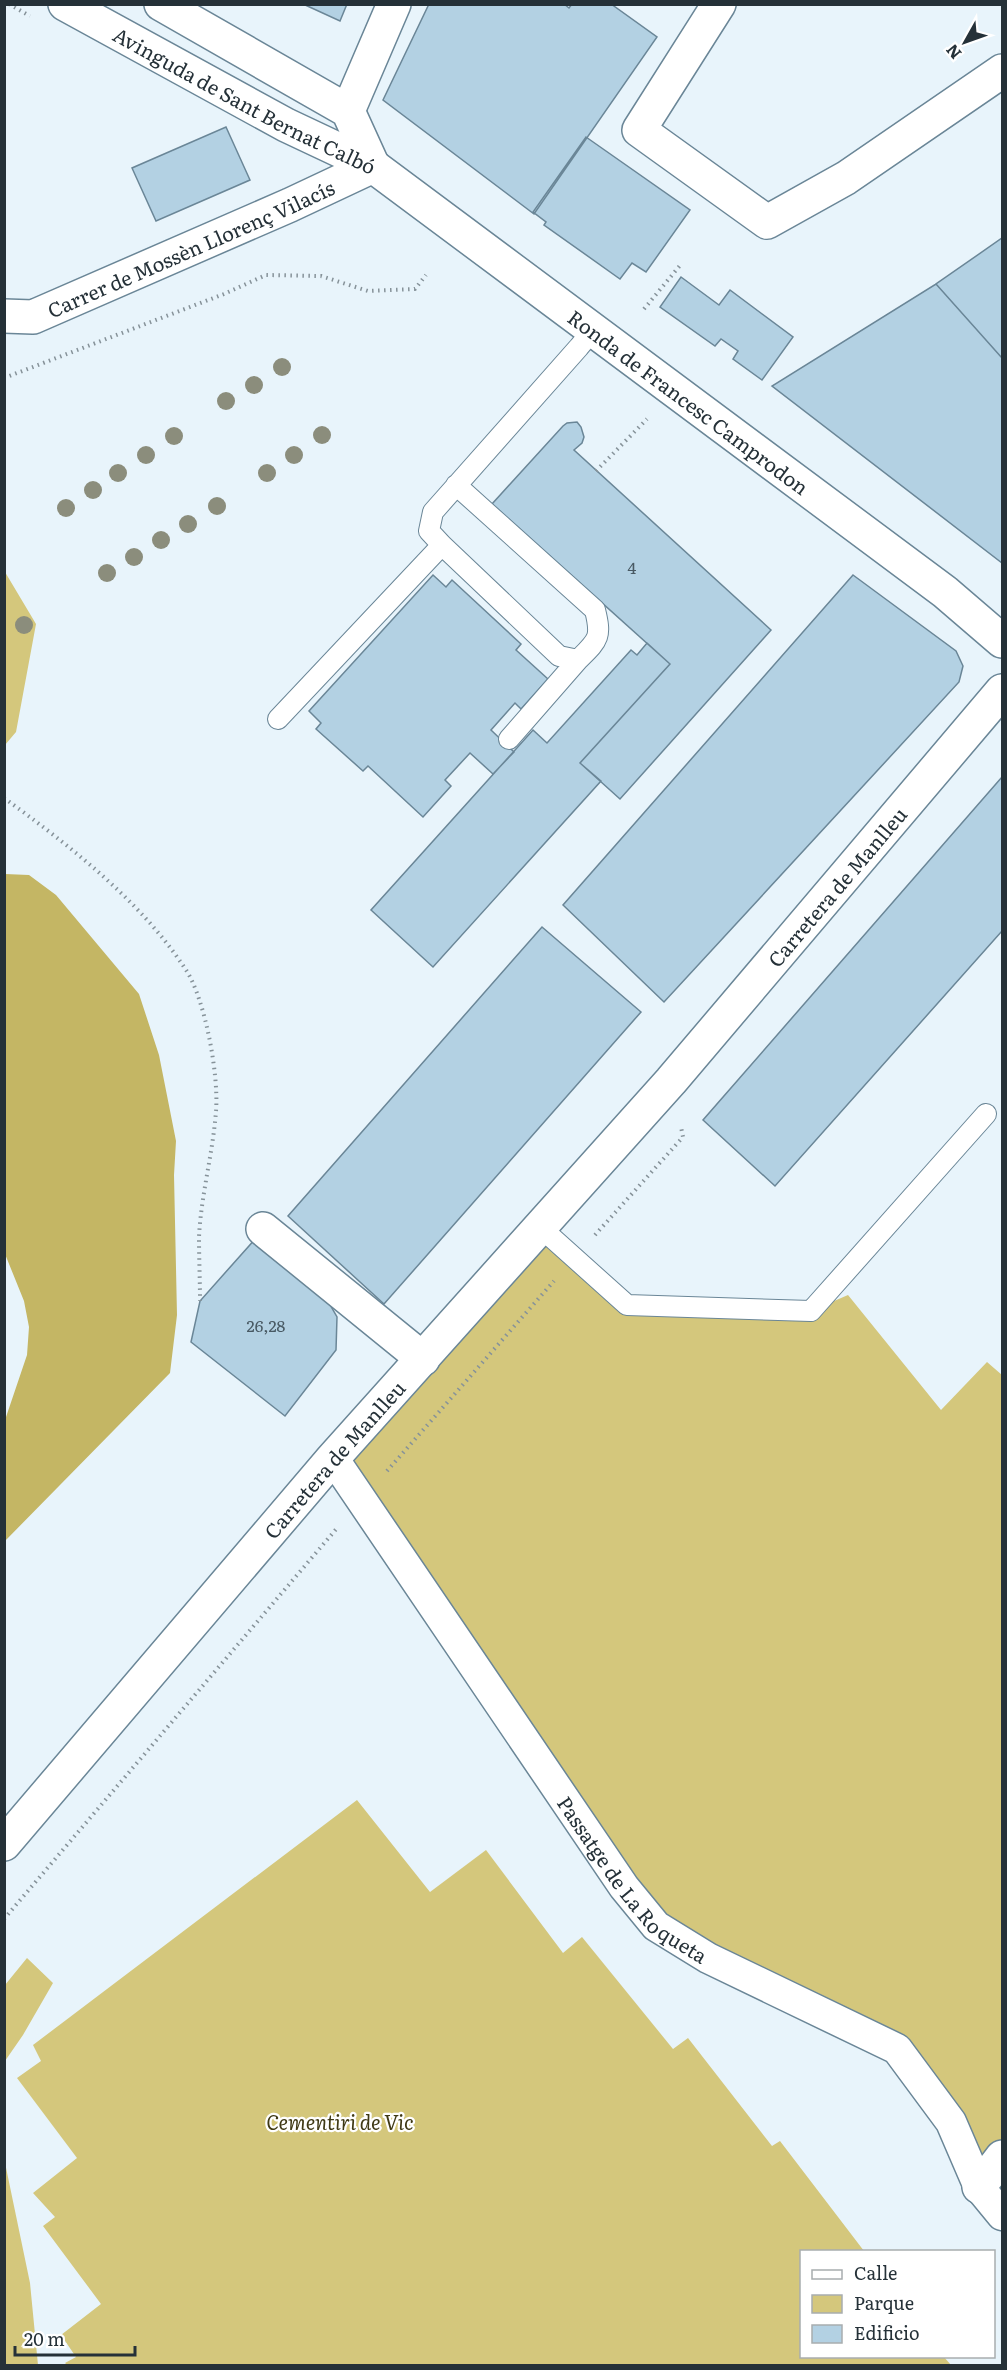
<svg xmlns="http://www.w3.org/2000/svg" width="1007" height="2370" font-family="Literata,serif">
<style>
.green{fill:#d4c77c}
.forest{fill:#c4b664}
.building{fill:#b3d1e3;stroke:#6a8697;stroke-width:1.5}
.lines{fill:none;stroke-linecap:round;stroke-linejoin:round}
.service-casing{stroke:#6a8697;stroke-width:22}
.pedestrian-casing{stroke:#6a8697;stroke-width:33}
.minor-casing{stroke:#6a8697;stroke-width:36}
.path{stroke:#869299;stroke-width:4;stroke-dasharray:1.5 4.5;stroke-linecap:butt}
.service{stroke:#fff;stroke-width:20}
.pedestrian{stroke:#fff;stroke-width:30}
.minor{stroke:#fff;stroke-width:33}
.tree{fill:#8b8d7c}
.labels{text-anchor:middle;dominant-baseline:central;stroke-width:4.5;stroke-linejoin:round;paint-order:stroke}
.number-label{font-size:16px;fill:#485963}
.street-label{font-size:20px;fill:#253138;stroke:#fff}
.park-label{font-size:20px;font-style:italic;fill:#3f3915;stroke:#fff}
</style>
<rect width="100%" height="100%" fill="#e8f4fb"/>
<!-- green -->
<path class="green" d="M5 572 36 624 16 732 5 745Z
M540 1227 627 1305 811 1311 848 1295 941 1410 987 1362 1002 1375V2215L897 2049 656 1926 333 1459Z
M357 1800 430 1892 486 1850 563 1953 582 1937 673 2049 688 2038 772 2146 780 2141 864 2251 802 2252V2356L944 2357 951 2365H67L65 2363 76 2357 61 2335 101 2304 43 2226 55 2217 33 2193 77 2158 17 2078 41 2061 33 2045Z
M27 1958 53 1983 23 2035 5 2061V1985Z
M4 2158 30 2283 38 2365H5Z"/>
<!-- forest -->
<path class="forest" d="M5 874 29 875 56 895 139 994 159 1055 176 1141 174 1175 177 1315 170 1373 5 1541V1420L27 1355 29 1327 24 1301 5 1254Z"/>
<!-- building -->
<path class="building" d="M303 4H347L340 21Z
M429 4H564L569 8 572 4H611L657 37 534 214 383 100Z
M226 127 250 180 156 221 132 168Z
M586 137 690 210 646 272 632 263 620 279 544 225 546 222 533 212Z
M1002 238V358L936 284Z
M681 277 719 305 730 290 793 337 762 380 733 359 738 351 721 339 715 346 660 307Z
M936 284 1002 358V563L772 386Z
M577 422 581 427 584 437 582 443 574 450 771 630 620 799 580 763 670 664 492 504 563 426 567 423Z
M433 575 446 587 452 580 521 644 516 650 548 679 521 709 515 703 491 730 514 752 493 774 470 753 445 780 451 786 423 817 368 766 363 771 316 729 321 723 309 711Z
M853 575 956 651 963 666 959 682 664 1002 563 905Z
M647 643 670 664 580 763 601 781 433 967 371 910 533 730 547 743 631 650 637 655Z
M1002 777V931L775 1186 703 1120Z
M542 927 641 1012 384 1304 288 1216Z
M256 1238 329 1303 337 1317 336 1350 285 1416 191 1342 200 1301Z"/>
<g class="lines">
<defs>
<path id="service" d="M456 485 595 610C602 638 598 640 578 660L559 656 442 545 429 531 433 512 579 347 593 330
M278 719 442 545
M509 739 578 660
M540 1227 627 1305 811 1311 986 1114"/>
<g id="pedestrian">
<path id="s1" d="M333 1458 624 1887 656 1926 708 1958 897 2049 951 2122 979 2187 1002 2215"/>
</g>
<g id="minor">
<path id="s2" d="M65 4 286 125 373 166 945 592 1002 641"/>
<path d="M161 4 348 111 373 166"/>
<path d="M719 4 639 130 767 222 846 178 1002 71"/>
<path d="M348 111 394 4"/>
<path id="s3" d="M4 316 33 317 290 205 373 166"/>
<path d="M263 1229 423 1359"/>
<path id="s4" d="M4 1844 333 1458 671 1081 1002 691"/>
<path d="M979 2187 1002 2157"/>
</g>
</defs>
<!-- service casing -->
<use href="#service" class="service-casing"/>
<!-- pedestrian casing -->
<use href="#pedestrian" class="pedestrian-casing"/>
<!-- minor casing -->
<use href="#minor" class="minor-casing"/>
<!-- path -->
<path class="path" d="M9 4 30 16
M644 309 682 263
M4 378 224 294 266 275 321 276 368 291 415 289 426 275
M596 471 647 419
M4 798C69 845 142 902 186 970 205 999 219 1075 216 1111 213 1153 201 1195 199 1237 199 1258 200 1280 200 1301
M595 1235 683 1137 681 1127
M387 1471 554 1281
M4 1919 338 1527"/>
<!-- service -->
<use href="#service" class="service"/>
<!-- pedestrian -->
<use href="#pedestrian" class="pedestrian"/>
<!-- minor -->
<use href="#minor" class="minor"/>
</g>
<!-- trees -->
<g class="tree">
<circle cx="282" cy="367" r="9"/>
<circle cx="254" cy="385" r="9"/>
<circle cx="226" cy="401" r="9"/>
<circle cx="322" cy="435" r="9"/>
<circle cx="174" cy="436" r="9"/>
<circle cx="146" cy="455" r="9"/>
<circle cx="294" cy="455" r="9"/>
<circle cx="118" cy="473" r="9"/>
<circle cx="267" cy="473" r="9"/>
<circle cx="93" cy="490" r="9"/>
<circle cx="217" cy="506" r="9"/>
<circle cx="66" cy="508" r="9"/>
<circle cx="188" cy="524" r="9"/>
<circle cx="161" cy="540" r="9"/>
<circle cx="134" cy="557" r="9"/>
<circle cx="107" cy="573" r="9"/>
<circle cx="24" cy="625" r="9"/>
</g>
<g class="labels">
<!-- number labels -->
<g class="number-label">
<text x="632" y="567">4</text>
<text x="266" y="1325">26,28</text>
</g>
<!-- street labels -->
<g class="street-label">
<text stroke="none"><textPath href="#s2" startOffset="204">Avinguda de Sant Bernat Calbó</textPath></text>
<text stroke="none"><textPath href="#s3" startOffset="201">Carrer de Mossèn Llorenç Vilacís</textPath></text>
<text stroke="none"><textPath href="#s2" startOffset="742">Ronda de Francesc Camprodon</textPath></text>
<text stroke="none"><textPath href="#s4" startOffset="1269">Carretera de Manlleu</textPath></text>
<text stroke="none"><textPath href="#s4" startOffset="507">Carretera de Manlleu</textPath></text>
<text stroke="none"><textPath href="#s1" startOffset="519">Passatge de La Roqueta</textPath></text>
</g>
<!-- park labels -->
<g class="park-label">
<text x="340" y="2121">Cementiri de Vic</text>
</g>
</g>
<!-- border -->
<rect width="1007" height="2370" fill="none" stroke="#253138" stroke-width="12"/>
<!-- legend -->
<rect x="800" y="2250" width="195" height="108" fill="#ffffff" stroke="#a8adaf" stroke-width="1.5"/>
<rect x="812" y="2270" width="30" height="9" fill="#ffffff" stroke="#a8adaf" stroke-width="1.5"/>
<text x="854" y="2280" font-size="18" fill="#253138">Calle</text>
<rect x="812" y="2295" width="30" height="18" fill="#d4c77c" stroke="#a8adaf" stroke-width="1.5"/>
<text x="854" y="2310" font-size="18" fill="#253138">Parque</text>
<rect x="812" y="2325" width="30" height="18" fill="#b3d1e3" stroke="#a8adaf" stroke-width="1.5"/>
<text x="854" y="2340" font-size="18" fill="#253138">Edificio</text>
<!-- north arrow -->
<g transform="translate(965 42) rotate(230)" stroke="#ffffff" stroke-width="4.5" paint-order="stroke">
<path d="M0-4.5L10 22L0 15L-10 22Z" fill="#253138"/>
<text y="-9" font-size="16" font-weight="bold" text-anchor="middle" fill="#253138">N</text>
</g>
<!-- scale -->
<path d="M15 2346v9h120v-9" fill="none" stroke="#253138" stroke-width="3"/>
<text x="24" y="2346" font-size="18" fill="#253138" stroke="#ffffff" stroke-width="4.5" paint-order="stroke">20 m</text>
</svg>
